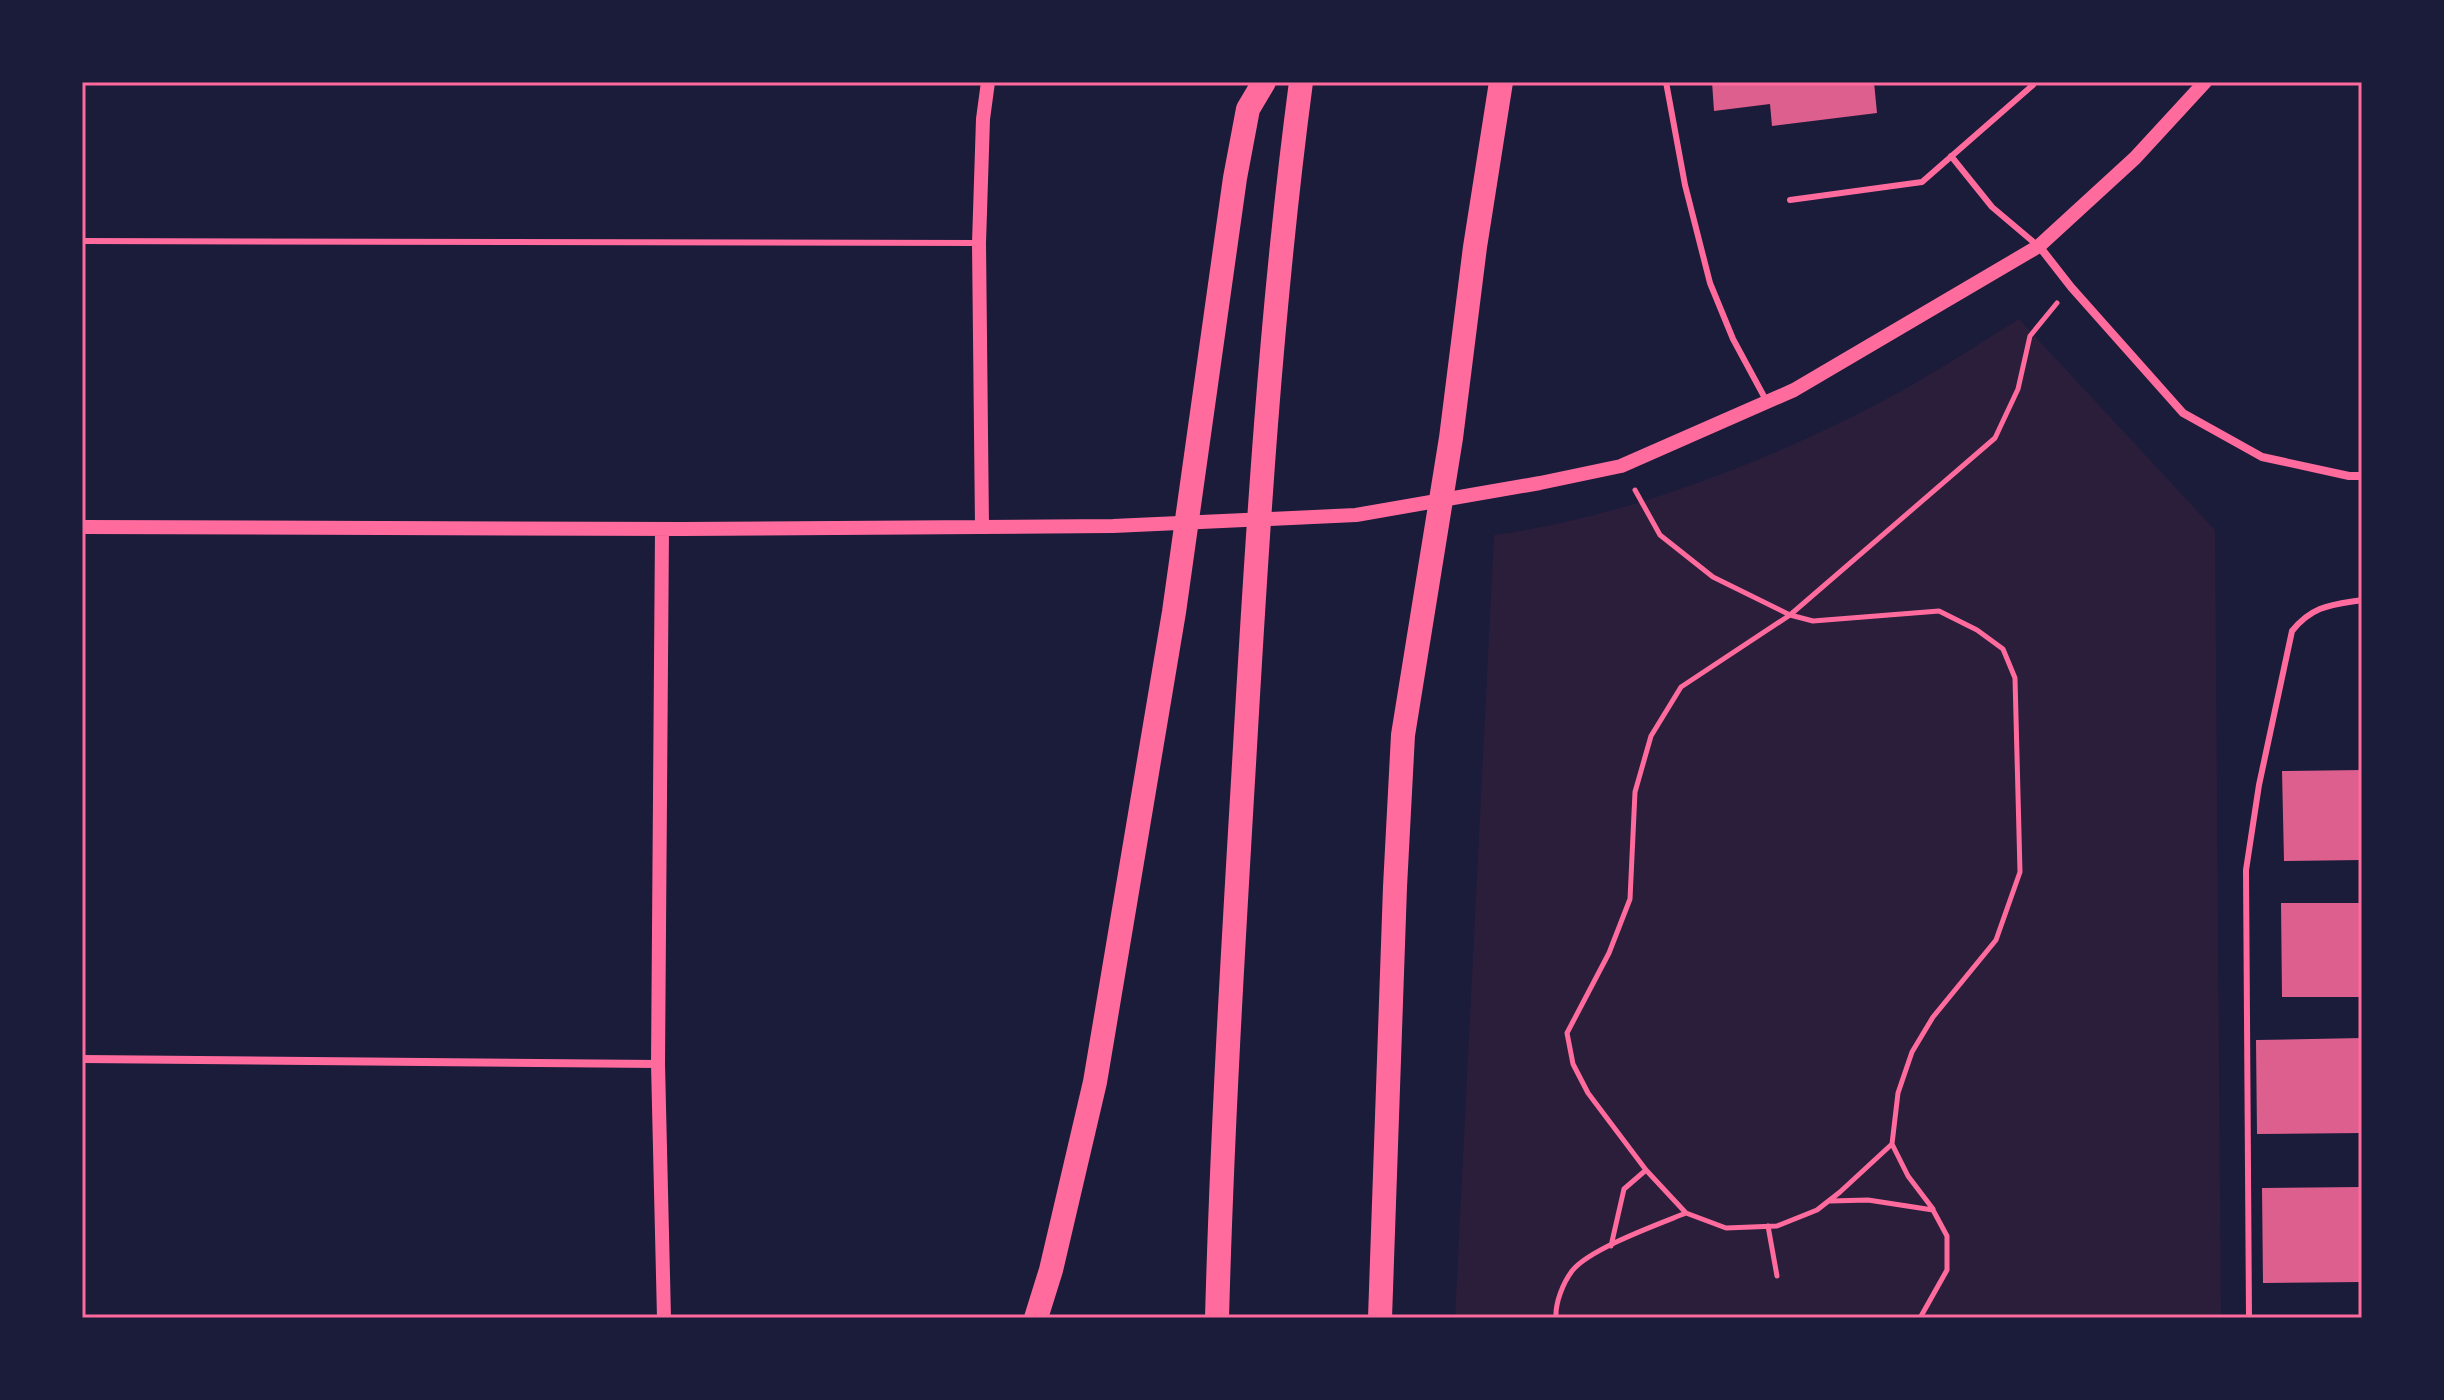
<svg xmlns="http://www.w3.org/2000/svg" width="2444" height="1400" font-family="Roboto,sans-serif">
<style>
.green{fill:#2a1e3b}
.building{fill:#dd5f8e}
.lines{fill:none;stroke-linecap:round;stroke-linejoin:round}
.path{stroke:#ff6b9d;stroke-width:5}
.service{stroke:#ff6b9d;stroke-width:6}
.minor{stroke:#ff6b9d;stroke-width:8}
.tertiary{stroke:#ff6b9d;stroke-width:14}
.motorway{stroke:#ff6b9d;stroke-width:24}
.neatline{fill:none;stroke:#ff6b9d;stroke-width:3}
</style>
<rect width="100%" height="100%" fill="#1b1b3a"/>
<!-- green -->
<path class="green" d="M2019 319 2215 530 2221 1318H1455L1494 535C1628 517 1775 459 1894 395 1936 372 1977 345 2019 319Z"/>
<!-- building -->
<path class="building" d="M1712 82H1874L1877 113 1772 126 1770 104 1714 111Z
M2362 770V860L2284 861 2282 771Z
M2281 903H2362V997H2282Z
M2362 1038V1133L2257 1134 2256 1040Z
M2362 1187V1282L2263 1283 2262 1188Z"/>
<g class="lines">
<!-- path -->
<path class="path" d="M1635 490 1660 535 1713 577 1790 615 1813 621 1939 611 1977 630 2003 649 2015 678 2020 872 1996 940 1933 1017 1912 1052 1898 1093 1892 1144 1840 1192 1817 1210 1777 1226 1726 1228 1686 1213 1646 1170 1588 1093 1573 1064 1567 1033 1609 953 1630 899 1635 792 1651 736 1681 687 1790 615 1995 438 2018 389 2030 336 2057 303
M1892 1144 1908 1176 1933 1209
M1830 1201 1868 1200 1933 1210 1947 1236V1270L1920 1318
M1768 1226 1777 1276
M1611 1246 1624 1189 1646 1170
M1556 1318C1555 1303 1563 1283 1572 1271 1589 1249 1659 1224 1686 1213"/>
<!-- service -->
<path class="service" d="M1666 82 1685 185 1710 283 1733 339 1767 402
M1951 156 1992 207 2037 245
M1790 200 1922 182 2033 85 2034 82
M82 241 978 243
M2249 1318 2246 870 2259 785 2292 631C2313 605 2332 605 2362 600"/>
<!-- minor -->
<path class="minor" d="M2039 246 2071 287 2183 413 2262 457 2349 476H2362
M82 1059 658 1064"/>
<!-- tertiary -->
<path class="tertiary" d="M82 527 681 529 1113 526 1356 515 1540 483 1621 466 1794 390 2039 246 2135 158 2205 82
M982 527 979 243 983 119 988 82
M662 529 658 1064 664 1318"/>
<!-- motorway -->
<path class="motorway" d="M1036 1318 1051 1270 1095 1082 1174 612 1235 178 1248 109 1264 82
M1217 1318C1222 1133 1233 949 1244 764 1257 537 1271 308 1301 82
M1380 1318 1395 887 1403 735 1451 438 1475 247 1501 82"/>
</g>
<!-- border -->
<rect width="2444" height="1400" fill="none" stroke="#1b1b3a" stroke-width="168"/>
<rect x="84" y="84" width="2276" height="1232" class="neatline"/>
</svg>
